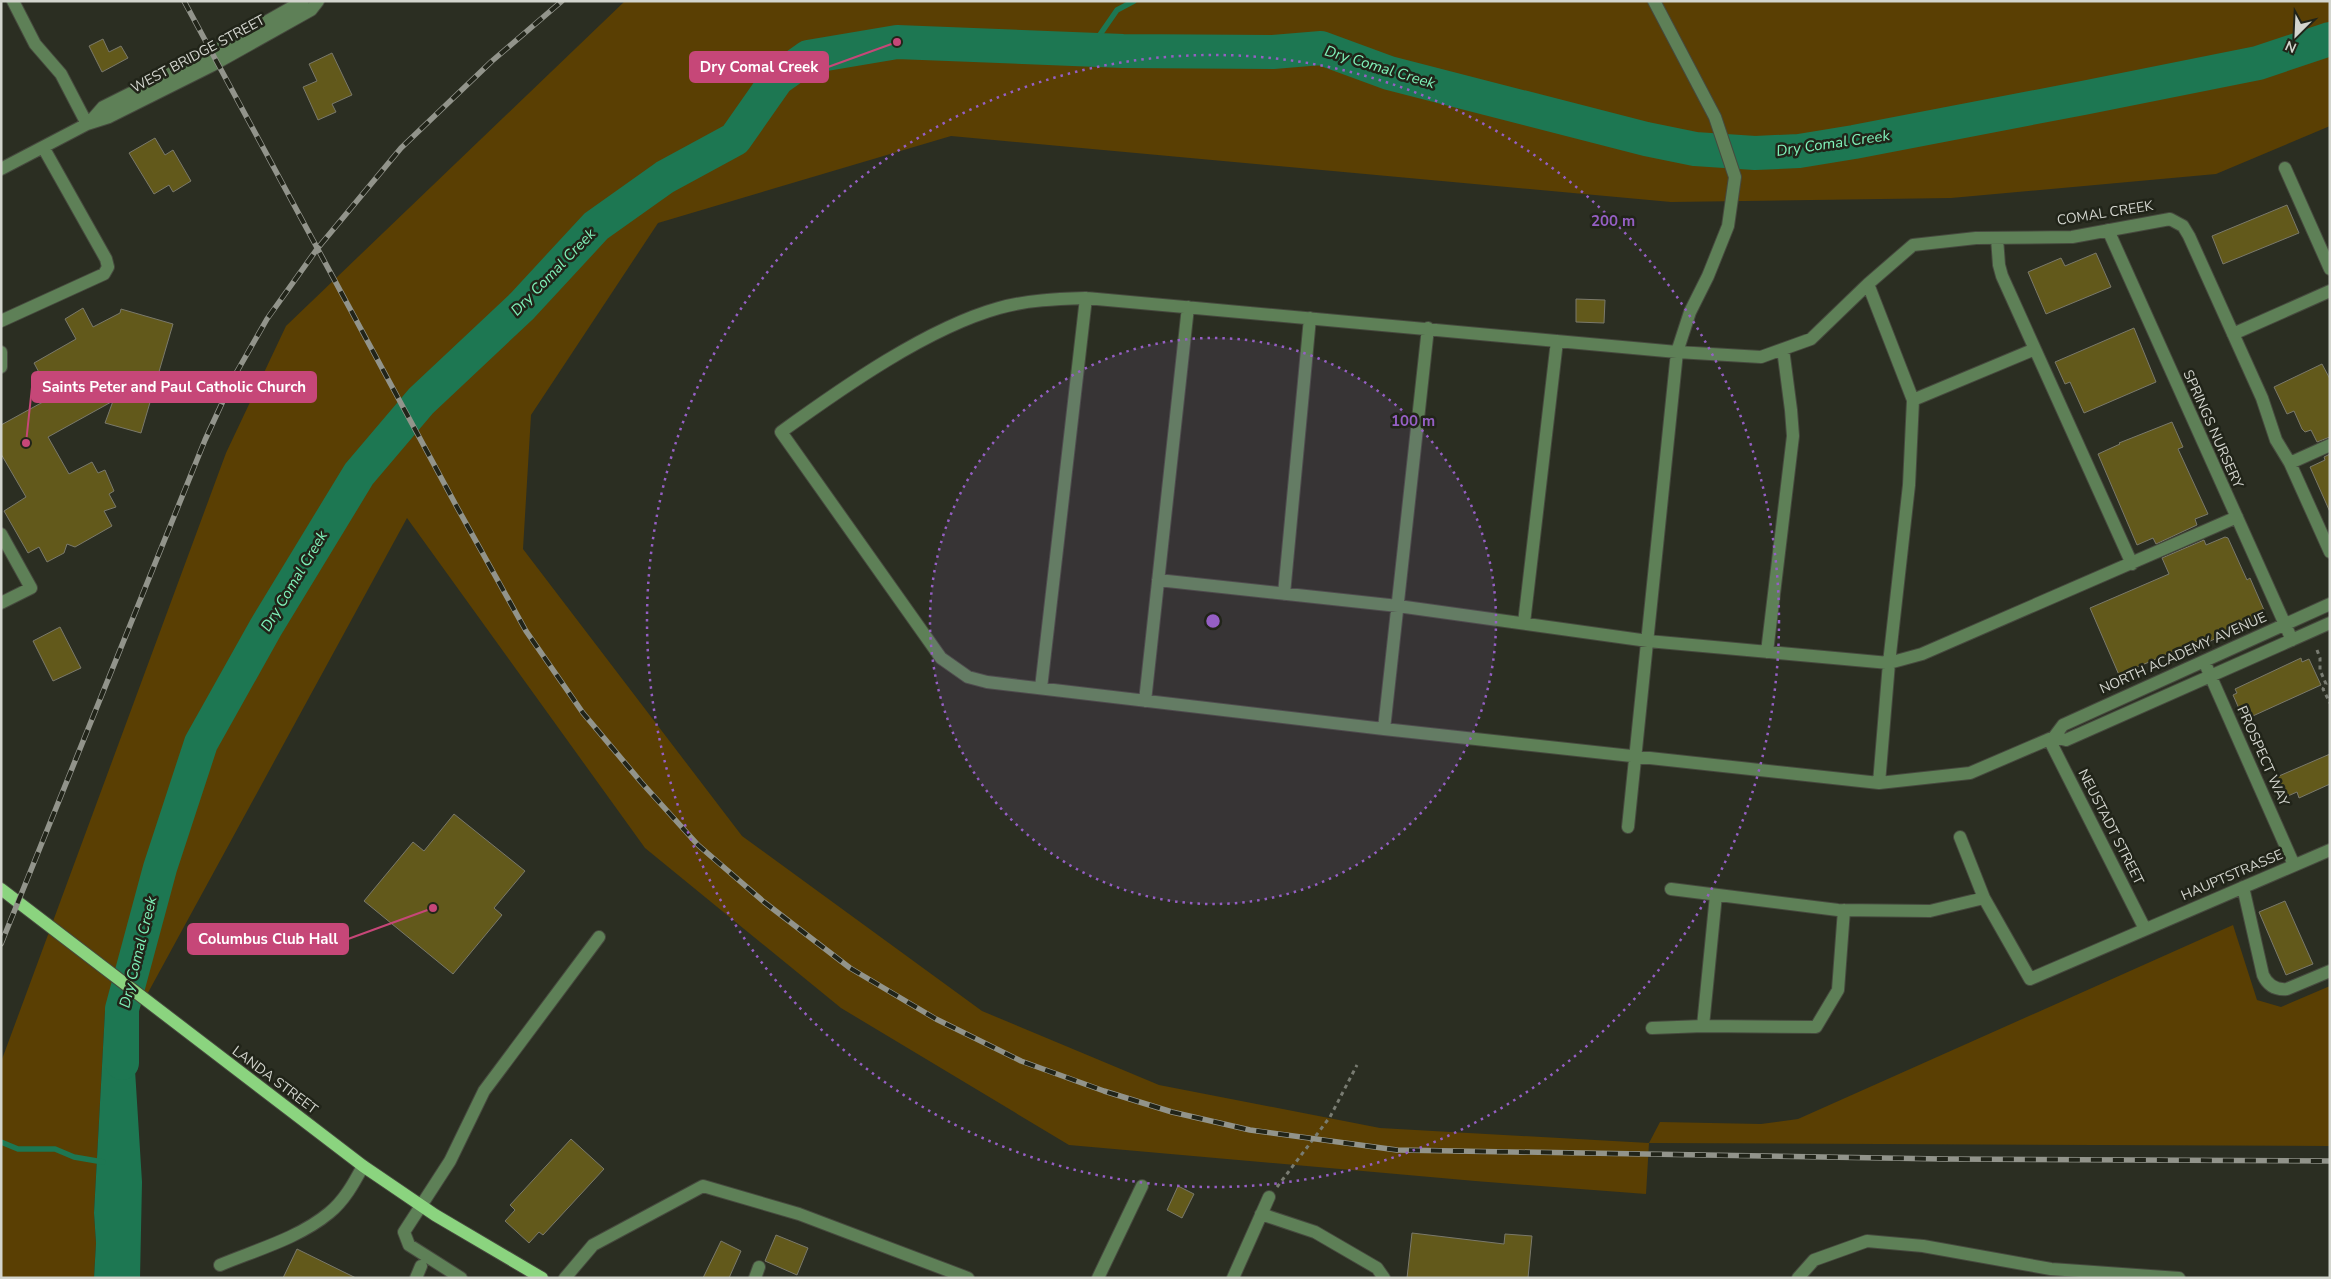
<svg xmlns="http://www.w3.org/2000/svg" width="2331" height="1279" font-family="'Nunito Sans',sans-serif">
<style>
.green{fill:#5a3f03}
.water{fill:#1d7752}
.lines{fill:none;stroke-linecap:round;stroke-linejoin:round}
.stream{stroke:#1d7752;stroke-width:5.5}
.river{stroke:#1d7752;stroke-width:34}
.building{fill:#62591b;stroke:#7a796b}
.minor-casing{stroke:#46493e;stroke-width:14}
.major-casing{stroke:#46493e;stroke-width:14}
.path{stroke:#797c72;stroke-width:3;stroke-dasharray:4 4;stroke-linecap:butt}
.minor{stroke:#5e8057;stroke-width:12}
.major{stroke:#8bd47f;stroke-width:12}
.rail-casing{stroke:#92948b;stroke-width:5.5}
.rail{stroke:#212419;stroke-width:4;stroke-dasharray:11;stroke-linecap:butt}
.ring{fill:none;stroke:#955fc4;stroke-width:2.5;stroke-dasharray:2.5 5}
.labels{text-anchor:middle;dominant-baseline:central;stroke-width:5;stroke-linejoin:round;paint-order:stroke}
.street-label{font-size:14px;fill:#d3d5ce;stroke:#212419}
.water-label{font-size:15px;font-style:italic;fill:#80f3bb;stroke:#212419}
.centre{fill:#955fc4;stroke:#212419;stroke-width:2.5}
.ring-label{font-size:15px;text-anchor:middle;font-weight:bold;fill:#955fc4;stroke:#212419;stroke-width:5;stroke-linejoin:round;paint-order:stroke}
.leader{fill:none;stroke:#c64778;stroke-width:2}
.callout-dot{fill:#c64778;stroke:#212419;stroke-width:2}
.callout{fill:#c64778;stroke:#c64778;stroke-width:2}
.callout-label{font-size:15px;text-anchor:middle;font-weight:bold;fill:#fff}
</style>
<rect width="100%" height="100%" fill="#2b2e22"/>
<!-- green -->
<path class="green" d="M625 1H2330V126L2216 174 1951 198 1671 202 951 136 658 223 531 415 523 549 742 836 982 1011 1159 1085 1380 1128 1649 1143 1660 1122 1761 1124 1798 1119 2233 925 2257 1000 2281 1007 2330 986V1146L1649 1143 1646 1194 1475 1181 1069 1145 841 1008 645 848 407 518 132 1022 105 1011 94 1213 96 1243 94 1278H1V1062L226 453 286 326Z"/>
<!-- water -->
<path class="water" d="M105 1011 132 1022 142 1182 140 1278H94L96 1243 94 1213Z"/>
<g class="lines">
<!-- stream -->
<path class="stream" d="M1090 49 1117 10 1134 1
M1 1142 18 1149H55L74 1157 103 1162"/>
<!-- river -->
<path class="river" d="M122 1063V1009L160 868 201 743 266 627 359 474 421 401 522 306 596 226 665 177 735 139 777 79 808 57 897 42 1123 51 1273 52 1321 48 1389 73 1646 139 1695 149 1755 153 1799 151 1854 142 2083 98 2258 63 2330 39"/>
</g>
<!-- building -->
<path class="building" d="M103 39 109 52 121 46 128 58 102 72 89 46Z
M332 53 352 95 332 104 336 112 318 120 303 87 317 81 309 64Z
M155 138 165 155 173 150 191 181 173 192 169 185 154 194 129 153Z
M2287 205 2299 233 2223 264 2212 236Z
M2096 253 2111 287 2046 314 2028 272 2061 258 2065 266Z
M1576 299 1605 300 1604 323 1576 322Z
M83 308 93 327 120 313 121 309 173 324 141 433 105 423 113 401 48 437 69 474 92 462 98 473 105 470 114 491 109 494 116 507 104 511 112 526 75 547 67 544 64 553 47 562 39 547 28 553 4 511 26 497 1 454V425L52 397 34 363 76 339 65 319Z
M2134 328 2156 382 2084 413 2070 382 2065 384 2055 362Z
M2322 364 2330 379V437L2317 442 2311 430 2305 432 2302 429 2294 411 2287 414 2274 387Z
M2172 422 2183 447 2178 449 2208 514 2195 519 2197 525 2156 544 2153 538 2137 545 2098 454 2120 444 2119 443Z
M2330 454V512L2310 467 2325 460 2324 457Z
M2225 537 2228 538 2247 580 2250 578 2264 610 2261 617 2202 645 2200 640 2119 675 2090 608 2169 574 2162 558 2204 540 2206 545Z
M60 627 81 668 53 681 33 641Z
M2301 658 2302 662 2309 659 2321 685 2244 720 2233 695 2237 693 2235 689Z
M2330 754V784L2299 798 2297 792 2281 799 2272 779Z
M454 814 525 871 494 908 502 915 453 974 364 901 413 842 424 851Z
M2285 901 2313 964 2286 975 2259 912Z
M571 1139 604 1169 543 1235 539 1232 529 1243 505 1221 515 1210 510 1205Z
M1178 1186 1194 1194 1182 1218 1167 1210Z
M1412 1233 1504 1244 1505 1234 1532 1236 1528 1278H1407Z
M776 1235 808 1248 797 1275 765 1261Z
M721 1241 741 1251 729 1278H703Z
M297 1249 356 1278H283Z"/>
<g class="lines">
<defs>
<path id="minor" d="M13 1 35 44 61 74 87 124
M89 123 103 107 211 53 303 1
M2285 168 2330 269
M1 169 87 124 109 117 211 66 311 10 318 1
M2108 230 2292 640
M1997 238 1999 265 2002 276 2132 564
M1868 284 1913 400 1909 485 1889 663 1879 783
M1 321 104 274 108 267 106 259 43 147
M2233 334 2330 291
M1 352V367
M1913 400 2035 349
M2290 463 2330 445
M1 534 31 588 1 603
M2330 552 2290 463 2276 440 2262 398 2189 236 2183 226 2170 219 2072 237 1976 238 1913 245 1868 284 1811 339 1761 357 1677 352 1086 298C1057 299 1027 300 999 308 927 328 842 388 781 432L941 658 968 677 987 682 1384 729 1879 783 1970 773 2054 737 2063 725 2330 604
M1158 580 1398 606 1648 641 1889 663 1922 654 2237 517
M1284 594 1310 318
M1524 623 1557 341
M1767 652 1793 436 1791 410 1783 349
M2207 668 2294 865
M1041 688 1086 298
M1145 701 1188 307
M1384 729 1428 328
M2054 737 2066 740 2330 623
M2049 739 2145 929
M1628 827 1677 352 1690 312 1708 276 1728 226 1735 177 1715 117 1654 1
M1960 837 1984 898
M2243 887 2263 975C2268 986 2276 990 2287 989L2330 971
M1671 889 1838 910 1930 911 1984 898 2030 979 2330 850
M1716 895 1703 1026 1816 1027 1838 990 1844 910
M1652 1028 1703 1026
M1261 1214 1315 1232 1377 1268 1384 1278
M220 1265C256 1250 299 1238 329 1213 344 1201 354 1183 363 1166
M416 1278 421 1266
M461 1278 409 1245 404 1232 450 1161 484 1091 599 937
M565 1278 593 1245 703 1186 799 1214 968 1278
M755 1278 759 1267
M1098 1278 1142 1186
M1233 1278 1269 1197
M1798 1278 1814 1260 1867 1241 1923 1246 2051 1269 2179 1278"/>
<path id="major" d="M1 889 363 1166 435 1215 542 1278"/>
</defs>
<!-- minor casing -->
<use href="#minor" class="minor-casing"/>
<!-- major casing -->
<use href="#major" class="major-casing"/>
<!-- path -->
<path class="path" d="M2317 650 2320 658V670L2326 684 2323 689 2330 703
M1277 1187 1330 1117 1357 1065"/>
<!-- minor -->
<use href="#minor" class="minor"/>
<!-- major -->
<use href="#major" class="major"/>
<defs>
<path id="rail" d="M184 1 458 509 526 631 583 713 641 782 698 845 764 902 850 968 936 1019 1021 1061 1104 1091 1172 1112 1250 1130 1397 1150 1943 1159 2330 1161
M1 944 205 440 235 375 267 319 317 249 401 148 492 61 562 1"/>
</defs>
<!-- rail casing -->
<use href="#rail" class="rail-casing"/>
<!-- rail -->
<use href="#rail" class="rail"/>
</g>
<!-- distance rings -->
<circle cx="1213" cy="621" r="283" fill="#955fc4" fill-opacity=".12"/>
<g class="ring">
<circle cx="1213" cy="621" r="283"/>
<circle cx="1213" cy="621" r="566"/>
</g>
<g class="labels">
<!-- street labels -->
<g class="street-label">
<text transform="translate(198 54) rotate(-28)">WEST BRIDGE STREET</text>
<text transform="translate(2105 213) rotate(-9)">COMAL CREEK</text>
<text transform="translate(2213 429) rotate(66)">SPRINGS NURSERY</text>
<text transform="translate(2183 653) rotate(-24)">NORTH ACADEMY AVENUE</text>
<text transform="translate(2263 756) rotate(66)">PROSPECT WAY</text>
<text transform="translate(2111 827) rotate(63)">NEUSTADT STREET</text>
<text transform="translate(2232 875) rotate(-23)">HAUPTSTRASSE</text>
<text transform="translate(275 1080) rotate(37)">LANDA STREET</text>
</g>
<!-- water labels -->
<g class="water-label">
<text transform="translate(1380 67) rotate(17)">Dry Comal Creek</text>
<text transform="translate(1833 143) rotate(-8)">Dry Comal Creek</text>
<text transform="translate(553 272) rotate(-46)">Dry Comal Creek</text>
<text transform="translate(294 581) rotate(-59)">Dry Comal Creek</text>
<text transform="translate(138 952) rotate(-76)">Dry Comal Creek</text>
</g>
</g>
<circle cx="1213" cy="621" r="8" class="centre"/>
<g class="ring-label">
<text x="1613" y="226">200 m</text>
<text x="1413" y="426">100 m</text>
</g>
<!-- callouts -->
<path class="leader" d="M897 42L828 67M26 443L32 387M433 908L348 939"/>
<g class="callout-dot">
<circle cx="897" cy="42" r="5"/>
<circle cx="26" cy="443" r="5"/>
<circle cx="433" cy="908" r="5"/>
</g>
<g class="callout">
<rect x="690" y="52" width="138" height="30" rx="5"/>
<rect x="32" y="372" width="284" height="30" rx="5"/>
<rect x="188" y="924" width="160" height="30" rx="5"/>
</g>
<g class="callout-label">
<text x="759" y="72">Dry Comal Creek</text>
<text x="174" y="392">Saints Peter and Paul Catholic Church</text>
<text x="268" y="944">Columbus Club Hall</text>
</g>
<!-- border -->
<rect width="2331" height="1279" fill="none" stroke="#d3d5ce" stroke-width="5"/>
<!-- north arrow -->
<g transform="translate(2296 35) rotate(204)" stroke="#212419" stroke-width="4" paint-order="stroke">
<path d="M0-4L9 19L0 12L-9 19Z" fill="#d3d5ce"/>
<text y="-8" font-size="14" font-weight="bold" text-anchor="middle" fill="#d3d5ce">N</text>
</g>
</svg>
